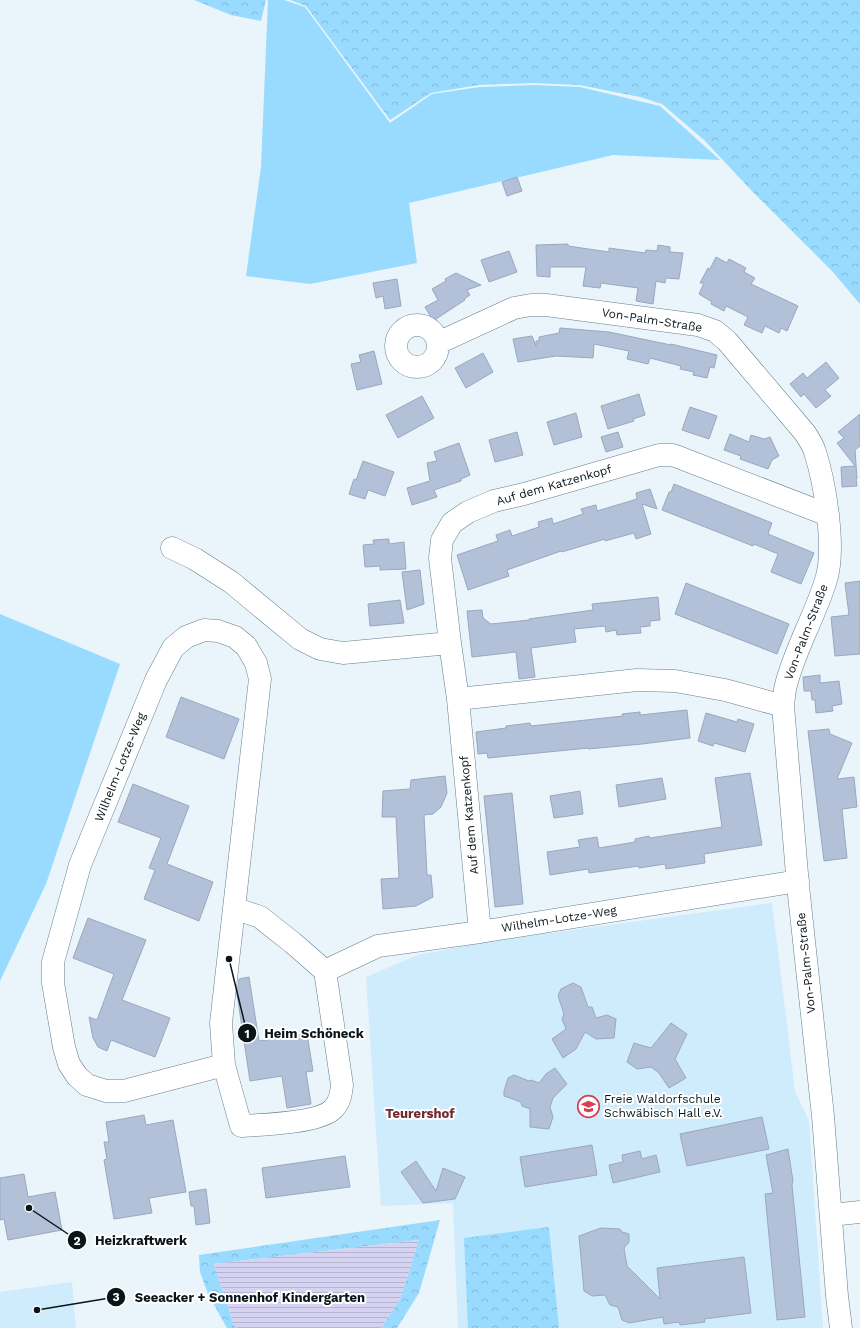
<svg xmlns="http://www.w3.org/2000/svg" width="860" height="1328" font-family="'Work Sans',sans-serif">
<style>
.built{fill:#cfecfd}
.grass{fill:#98dbff}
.forest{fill:url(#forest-crowns)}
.water{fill:url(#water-rules)}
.building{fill:#b2c0d8;stroke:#9aa8bf}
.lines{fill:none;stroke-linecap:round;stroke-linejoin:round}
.minor-casing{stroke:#647e8d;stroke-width:23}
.minor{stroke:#fff;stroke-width:22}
.labels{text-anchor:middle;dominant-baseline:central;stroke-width:4;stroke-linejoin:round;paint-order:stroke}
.street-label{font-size:12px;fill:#0a151a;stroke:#fff}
.poi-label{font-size:12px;fill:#0a151a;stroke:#fff;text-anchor:start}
.neighbourhood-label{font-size:13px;font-weight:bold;fill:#702a2f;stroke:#fff}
.leader{fill:none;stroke:#0a151a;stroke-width:1.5}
.callout-dot{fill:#0a151a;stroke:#fff;stroke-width:1.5}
.mark-label{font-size:12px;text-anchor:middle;font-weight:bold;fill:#fff}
.callout-label{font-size:13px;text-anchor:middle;font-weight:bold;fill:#0a151a;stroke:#fff;stroke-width:4;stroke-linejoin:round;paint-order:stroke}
</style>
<defs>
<pattern id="forest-crowns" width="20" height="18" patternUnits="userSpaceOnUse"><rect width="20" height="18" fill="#98dbff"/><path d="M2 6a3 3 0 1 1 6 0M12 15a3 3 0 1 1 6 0" fill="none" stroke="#82bbda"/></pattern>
<pattern id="water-rules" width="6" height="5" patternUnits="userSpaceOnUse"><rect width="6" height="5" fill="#d6d3f2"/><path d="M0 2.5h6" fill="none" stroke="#b6b4cf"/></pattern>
</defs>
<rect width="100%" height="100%" fill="#e9f4fb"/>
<!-- built -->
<path class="built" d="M772 903 795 1091 809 1121 823 1328H458L453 1203 381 1206 366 977 418 955 485 942Z
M72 1282 76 1328H0V1292Z"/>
<!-- grass -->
<path class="grass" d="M268 0H284L305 7 390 123 432 94 480 87 535 85 580 87 660 106 720 160 613 155 409 203 417 263 310 284 246 276 261 167Z
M0 614 120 664 46 884 0 981Z"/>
<!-- forest -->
<path class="forest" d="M194 0H266L261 21 231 15Z
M290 0H860V304L832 271 752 191 704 140 662 104 640 97 579 85 534 83 479 85 431 93 390 120 306 6Z
M440 1220 419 1293 397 1328H381L400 1299 419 1240 214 1264 234 1325 238 1328H227L208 1294 200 1272 199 1255Z
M549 1227 559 1328H468L464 1238Z"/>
<!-- water -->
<path class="water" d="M419 1240 400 1299 381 1328H238L234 1325 214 1264Z"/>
<!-- building -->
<path class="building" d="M517 177 522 191 507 196 502 182Z
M568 244V246L609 252V248L645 253 646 250 657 251 658 245 670 247V252L683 253 679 279 666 278 665 283 656 281 653 304 636 301 638 288 601 283 600 288 583 286 586 267H550V277L537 276 536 245Z
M509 251 517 272 489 282 481 260Z
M716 257 727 263 729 259 746 268 744 272 755 278 751 284 798 306 787 331 781 328 779 333 765 326 762 333 744 325 748 317 726 306 724 311 711 304 712 302 699 294 704 283H700L708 268 710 269Z
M456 273 481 285 467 290 470 295 464 299 465 300 433 321 425 307 438 300 432 289 446 281 445 279Z
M397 279 401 306 385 309 383 296 376 298 373 283Z
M560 328 609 332 671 345V344L717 355 714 368 710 367 707 378 693 375 694 372 680 369 681 366 650 358 648 364 627 359 629 351 594 344 593 358 556 356 518 362 513 339 532 336 536 346V341H539V337L559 333Z
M374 351 382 384 357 390 351 364 361 362 359 355Z
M483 353 493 372 466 388 455 368Z
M826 362 839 378 825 390 831 396 816 408 804 394 801 397 790 384 803 373 807 378Z
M639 394 645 415 633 419 634 421 608 429 601 406Z
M422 396 434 418 398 438 386 415Z
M690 407 717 416 709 439 682 430Z
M576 413 582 437 554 445 547 422Z
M860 414V446L855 450 857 479H856L857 486 842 487 841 467 855 466 837 443 844 438 838 432Z
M517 432 523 455 495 462 489 440Z
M618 432 623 447 606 452 601 437Z
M730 434 749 442 751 435 764 439 770 437 779 456 772 460 768 469 740 459 741 456 724 450Z
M459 443 470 475 461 479V481L434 490 437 497 412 505 407 488 430 481 427 463 437 461 434 452Z
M363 461 394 472 385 496 368 490 365 499 349 494 354 479 356 480Z
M674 484 772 523 768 534 814 553 801 584 771 572 778 554 754 544 753 546 662 510 669 492H671Z
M650 489 657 509 642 504 651 534 636 539 634 533 605 541V539L562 552 561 551 507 570 509 576 468 590 457 555 498 541 496 535 510 530 512 536 539 527 538 522 552 518 553 524 583 514 581 509 588 507 596 505 597 511 637 499 636 493Z
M389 539V544L404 542 406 569 380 570V566L365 567 363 545 374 544 373 540Z
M420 570 424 604 407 610 402 572Z
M860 581V654L835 656 831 617 849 615 845 583Z
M686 583 789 624 777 654 675 614Z
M658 597 660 620 650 621V626L640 627 641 633 617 635 616 630 606 632 605 626 574 629 576 642 531 648 535 677 519 679 516 652 472 657 467 611 482 610 483 618 491 624 529 620V619L593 610 592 604Z
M400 600 404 623 370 626 368 604Z
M820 675V683L839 681 842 704 832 706 833 711 816 713 815 700H812L811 691H804L803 677Z
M181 697 239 719 224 759 166 737Z
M687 710 690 738 642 744 588 749V748L488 758 487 753 478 754 476 732 506 728V726L530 723 531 726 623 716 622 714 640 712V715Z
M706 713 737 722 738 719 754 724 745 752 714 743 713 746 698 741Z
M829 729 830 734 852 743 837 779 854 777 857 807 842 809 847 858 824 861 808 731Z
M750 773 762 845 704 854 705 863 666 869 665 864 639 868V866L589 873 588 869 550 875 547 852 580 847 578 840 597 837 599 848 635 842V839L649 836 650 838 722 827 715 778Z
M445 776 447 793 441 807 433 814 424 815 427 875H431L433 897 416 906 383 909 381 879 399 878 396 817H382L383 791 410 789 411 780Z
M662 778 666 799 619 807 616 785Z
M133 784 189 806 167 864 213 882 199 921 144 899 155 870 149 868 161 838 118 822Z
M580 791 583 814 554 818 550 796Z
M512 793 523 904 495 907 484 796Z
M88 918 146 940 122 1000 170 1018 155 1057 111 1040 107 1051 98 1047 93 1038 89 1017 97 1020 114 974 73 958Z
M249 977 259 1041 307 1034 313 1071 306 1072 311 1104 287 1108 282 1076 250 1081 237 994 239 979Z
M573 983 581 987 588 1007H592L596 1018 607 1015 616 1019 614 1038 596 1039 585 1032 576 1049 563 1058 552 1039 566 1029 562 1019 564 1014 558 996 561 989Z
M671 1023 687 1034 675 1059 686 1078 669 1088 659 1073 651 1067 637 1069 627 1062 634 1043 651 1048Z
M555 1068 567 1084 553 1098 550 1107 553 1117 549 1129 530 1127V1109L522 1106 521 1102 504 1096V1091L508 1078 514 1075 529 1081 531 1080 539 1083 546 1074Z
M144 1115 146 1125 173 1120 186 1192 149 1198 152 1213 114 1219 104 1160 107 1159 104 1142H109L106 1122Z
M762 1117 769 1149 687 1166 680 1134Z
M592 1145 597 1175 525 1187 520 1157Z
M788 1149 793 1181 792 1185 805 1317 777 1320 765 1194 773 1193 766 1155Z
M640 1151 642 1159 656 1155 660 1172 613 1183 609 1165 623 1162 622 1155Z
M345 1156 350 1187 266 1198 262 1168Z
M416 1161 436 1191 443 1168 465 1177 455 1199 423 1203 401 1172Z
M24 1174 28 1197 55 1192 62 1230 8 1240 4 1219 0 1220V1178Z
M206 1189 210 1223 196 1225 194 1206H191L189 1192Z
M601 1228 620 1229 622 1232 629 1234V1242L624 1248 627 1266 660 1299 657 1268 744 1257 751 1313 704 1319 705 1322 680 1325 679 1322 664 1324 663 1317 629 1323 622 1320 618 1307 610 1305 605 1295 592 1296 584 1291 579 1236Z"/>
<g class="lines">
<defs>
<path id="minor" d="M396 346a21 21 0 1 1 42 0a21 21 0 1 1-42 0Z
M438 343 514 308 531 305H546L698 325 715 331 727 341 805 433C809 439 813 445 815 452 825 483 836 549 826 580 815 616 795 649 786 685 784 692 784 699 783 706L798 886 823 1116 837 1296 841 1328
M172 548 195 559 231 582 300 639 320 649 343 653 450 643
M458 699 637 680 675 681 725 690 783 706
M234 908 260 917 293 943 325 971
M480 932 458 699 450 643 440 558 442 540 452 523 468 512 494 501 524 494 659 455H673L828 515
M224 1065 124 1091H106L87 1085 77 1076 69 1064 64 1047 53 983V962L80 865 156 680 173 648 186 637 204 630 218 631 235 637 246 646 256 663 260 679 221 1023 224 1065 241 1126C260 1125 322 1123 334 1108 340 1101 341 1094 342 1085L325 971 378 946 480 932 798 881
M831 1215 860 1212"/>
</defs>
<!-- minor casing -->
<use href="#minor" class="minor-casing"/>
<!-- minor -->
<use href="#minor" class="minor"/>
</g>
<!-- icons -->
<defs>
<symbol id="school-ring" viewBox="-11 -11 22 22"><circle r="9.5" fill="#fff" stroke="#d24253" stroke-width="1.5"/><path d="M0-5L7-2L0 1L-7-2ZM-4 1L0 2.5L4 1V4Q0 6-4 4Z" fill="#d24253"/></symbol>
</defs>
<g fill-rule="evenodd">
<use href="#school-ring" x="576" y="1094" width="25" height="25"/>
</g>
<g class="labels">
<!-- street labels -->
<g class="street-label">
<text transform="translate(652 320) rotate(9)">Von-Palm-Straße</text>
<text transform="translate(554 485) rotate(-16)">Auf dem Katzenkopf</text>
<text transform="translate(806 632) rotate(-69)">Von-Palm-Straße</text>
<text transform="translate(120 767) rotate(-68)">Wilhelm-Lotze-Weg</text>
<text transform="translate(469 815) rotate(-95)">Auf dem Katzenkopf</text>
<text transform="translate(559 919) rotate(-9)">Wilhelm-Lotze-Weg</text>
<text transform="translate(806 963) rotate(-96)">Von-Palm-Straße</text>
</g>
<!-- poi labels -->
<g class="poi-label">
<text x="604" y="1099">Freie Waldorfschule<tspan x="604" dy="14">Schwäbisch Hall e.V.</tspan></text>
</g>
<!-- neighbourhood labels -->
<g class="neighbourhood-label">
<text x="420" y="1113">Teurershof</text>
</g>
</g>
<!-- callouts -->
<path class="leader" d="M229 959L247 1033M29 1208L77 1240M37 1310L116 1297"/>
<g class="callout-dot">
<circle cx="229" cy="959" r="4"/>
<circle cx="29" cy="1208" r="4"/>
<circle cx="37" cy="1310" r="4"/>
<circle cx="247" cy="1033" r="10"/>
<circle cx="77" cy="1240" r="10"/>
<circle cx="116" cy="1297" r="10"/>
</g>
<g class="mark-label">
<text x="247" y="1038">1</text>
<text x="77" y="1245">2</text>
<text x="116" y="1301">3</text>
</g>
<g class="callout-label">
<text x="314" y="1038">Heim Schöneck</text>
<text x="141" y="1245">Heizkraftwerk</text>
<text x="250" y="1302">Seeacker + Sonnenhof Kindergarten</text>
</g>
</svg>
